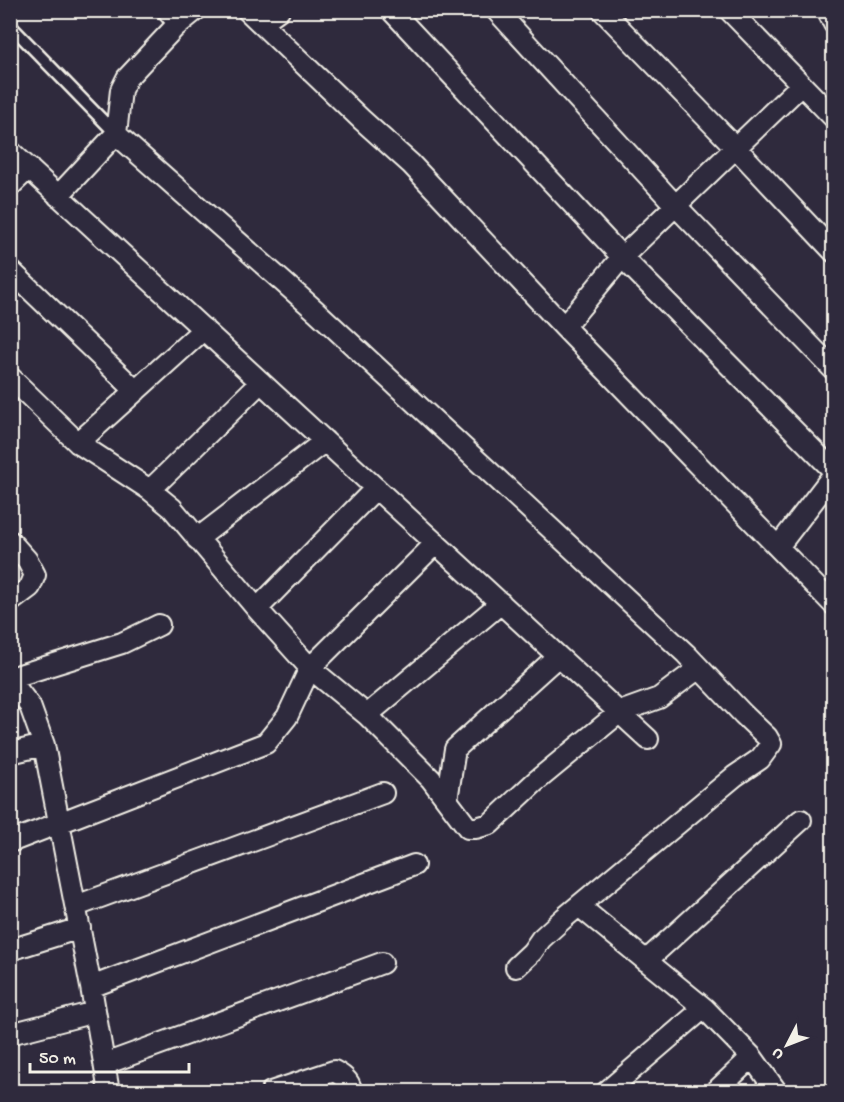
<svg xmlns="http://www.w3.org/2000/svg" width="844" height="1102" font-family="'Gochi Hand',sans-serif">
<style>
.lines{fill:none;stroke-linecap:round;stroke-linejoin:round}
.lane-casing{stroke:#f4f1e8;stroke-width:15}
.street-casing{stroke:#f4f1e8;stroke-width:24}
.lane{stroke:#2f2a3d;stroke-width:10}
.street{stroke:#2f2a3d;stroke-width:20}
</style>
<rect width="100%" height="100%" fill="#2f2a3d"/>
<filter id="ink" filterUnits="userSpaceOnUse"><feTurbulence type="fractalNoise" baseFrequency=".0167" numOctaves="2"/><feDisplacementMap in="SourceGraphic" scale="12" xChannelSelector="R" yChannelSelector="G"/><feConvolveMatrix kernelMatrix="1 2 1 2 8 2 1 2 1" color-interpolation-filters="sRGB"/></filter>
<g filter="url(#ink)">
<g class="lines">
<defs>
<path id="lane" d="M161 10 175 27
M10 25 116 134"/>
<path id="street" d="M247 10 362 120 411 164 564 327 834 605
M391 10 622 257 834 471
M496 10 675 205 834 370
M602 10 736 148 834 252
M729 10 834 118
M827 10 834 24
M261 23 279 10
M116 134 316 311 686 654 743 714 767 737 771 744 760 759 735 776 564 918 541 939 532 952 516 967
M10 151 648 739
M10 186 29 168
M58 196 116 134 121 90 127 78 175 27 196 10
M10 270 136 391
M564 327 622 257 801 85
M10 377 78 443 150 490 261 382
M78 443 204 329
M150 490 172 508 257 609 310 668 367 715 431 779 468 828H476L490 824 535 782 620 712 659 698 699 668
M197 539 325 441
M10 541 27 560 35 575 30 587 10 602
M778 547 834 474
M257 609 376 488
M10 678 122 643 159 625
M10 680 30 706 44 745 91 987 109 1092
M367 715 501 603
M10 753 44 745
M447 800 455 749 558 656
M10 842 266 743 287 717 310 668 436 543
M76 906 383 793
M579 906 704 1008 752 1057 777 1092
M10 950 80 928
M646 961 801 820
M91 987 414 865
M10 1034 95 1012
M105 1064 382 963
M271 1092 334 1071C342 1075 351 1081 351 1092
M606 1092 704 1008
M715 1092 752 1057"/>
</defs>
<!-- lane casing -->
<use href="#lane" class="lane-casing"/>
<!-- street casing -->
<use href="#street" class="street-casing"/>
<!-- lane -->
<use href="#lane" class="lane"/>
<!-- street -->
<use href="#street" class="street"/>
</g>
</g>
<!-- margin -->
<rect width="844" height="1102" fill="none" stroke="#2f2a3d" stroke-width="36"/>
<rect x="18" y="18" width="808" height="1066" fill="none" stroke="#f4f1e8" stroke-width="2" filter="url(#ink)"/>
<!-- north arrow -->
<g transform="translate(787 1045) rotate(228)" stroke="#2f2a3d" stroke-width="4.5" paint-order="stroke">
<path d="M0-4.5L10 22L0 15L-10 22Z" fill="#f4f1e8"/>
<text y="-9" font-size="16" font-weight="bold" text-anchor="middle" fill="#f4f1e8">U</text>
</g>
<!-- scale -->
<path d="M30 1063v9h159v-9" fill="none" stroke="#f4f1e8" stroke-width="3"/>
<text x="39" y="1063" font-size="18" fill="#f4f1e8" stroke="#2f2a3d" stroke-width="4.5" paint-order="stroke">50 m</text>
</svg>
